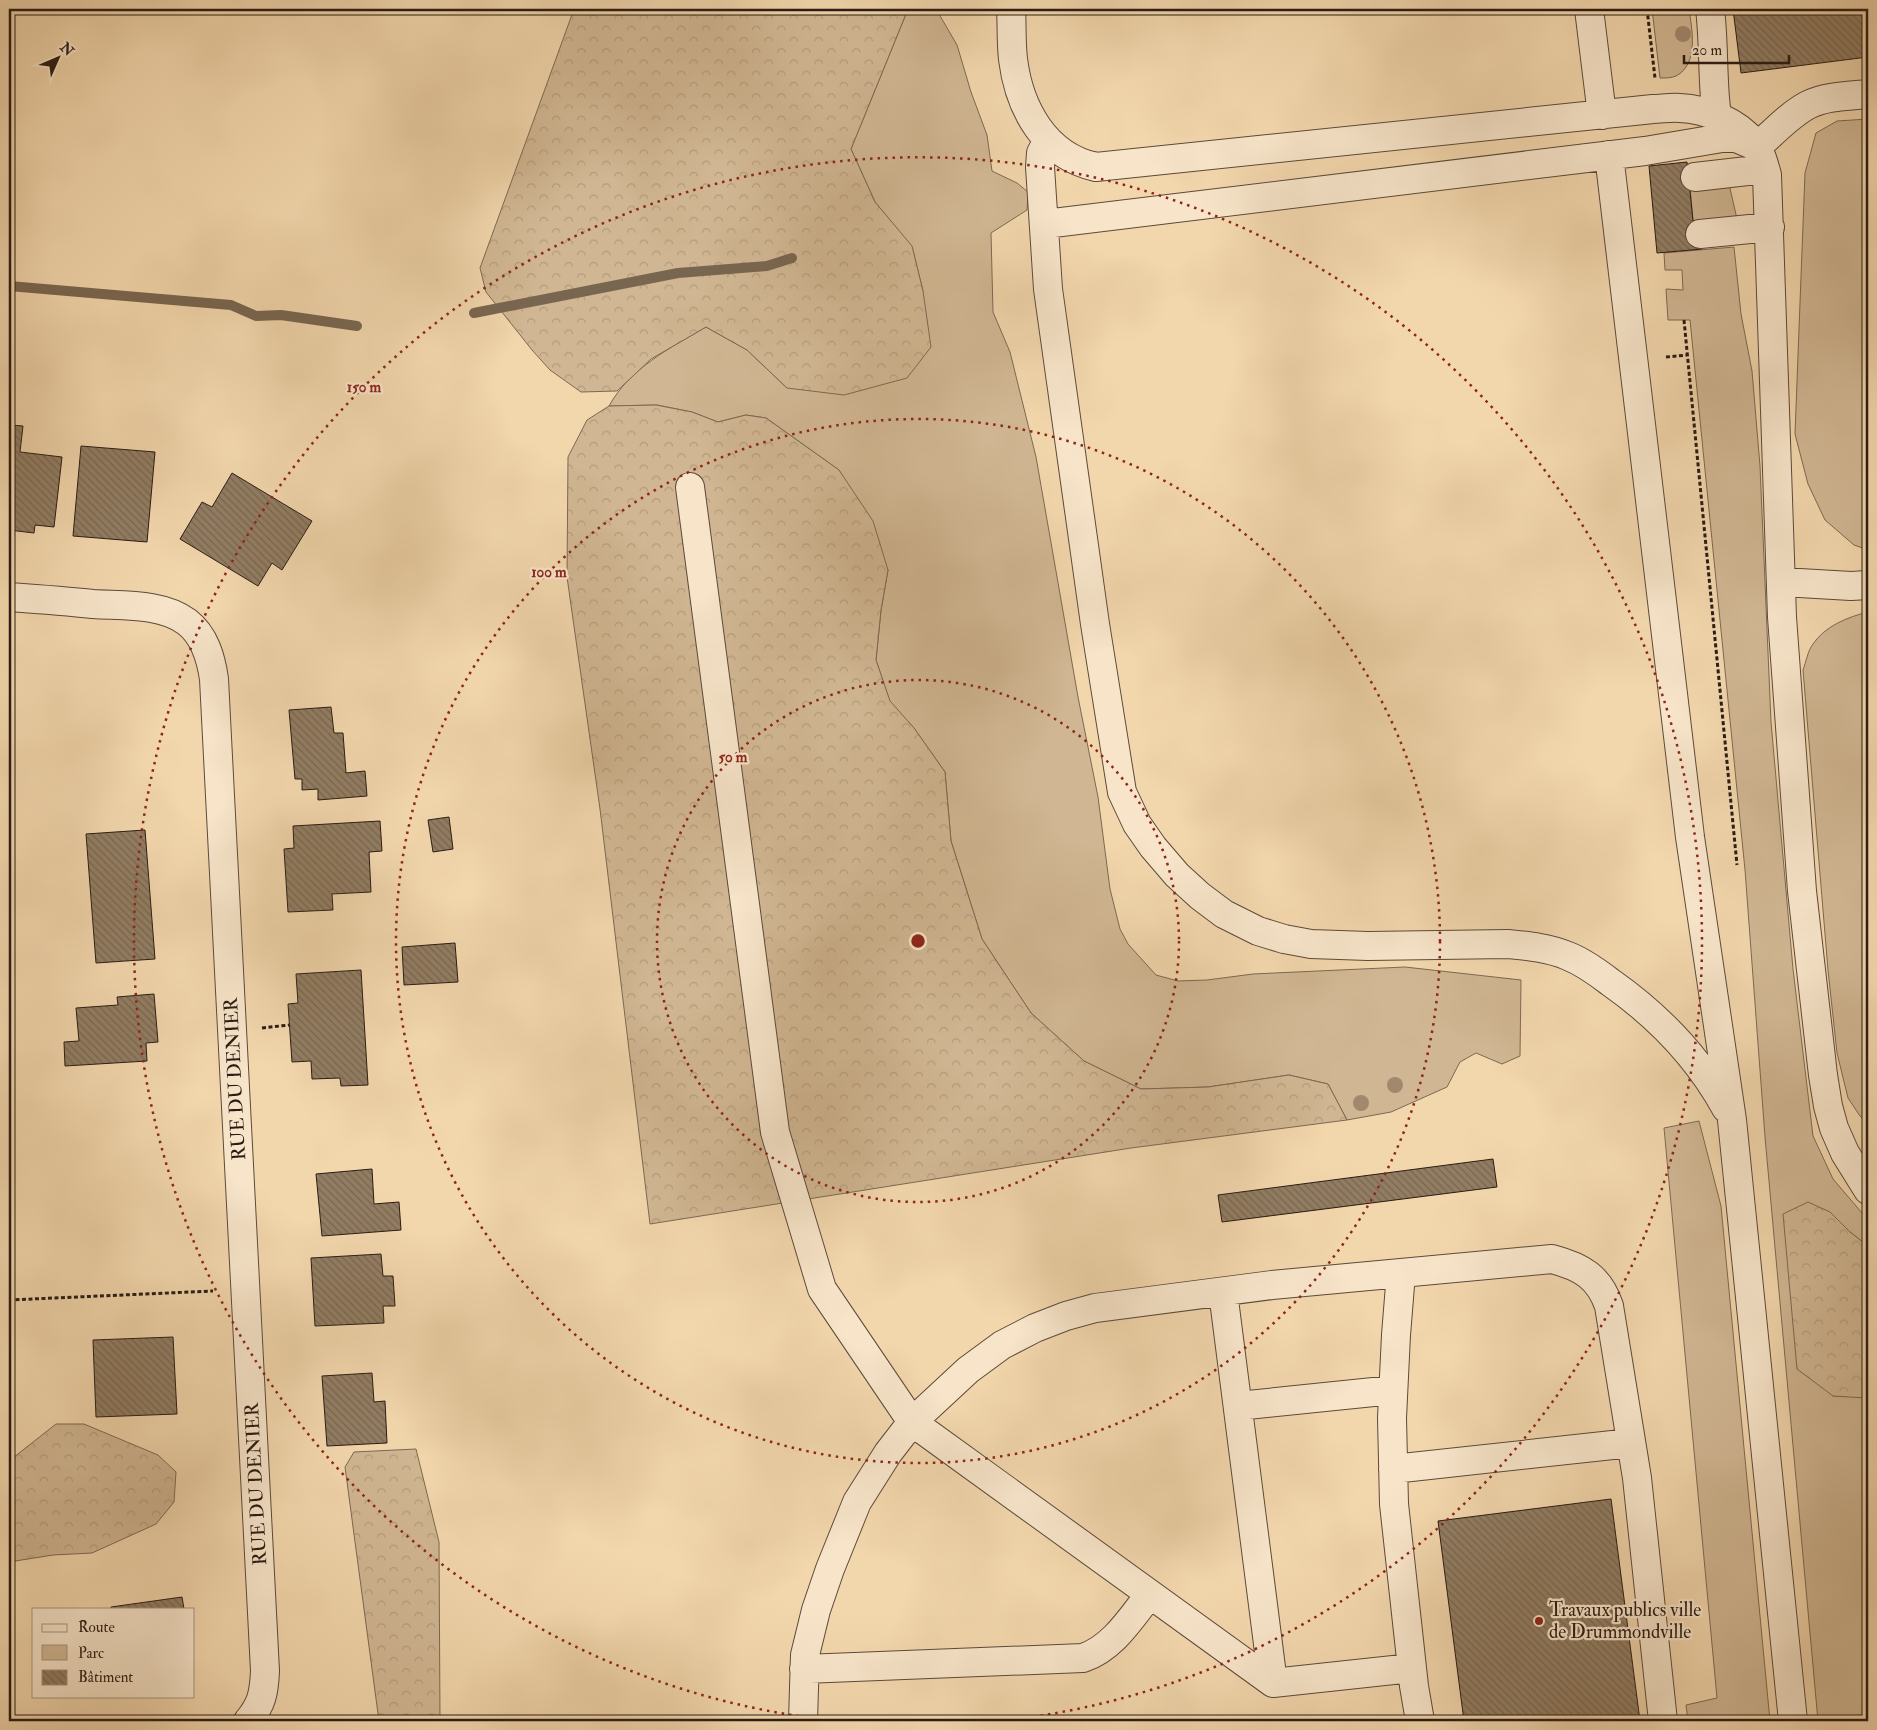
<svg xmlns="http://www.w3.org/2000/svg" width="1877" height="1730" font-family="'IM FELL Double Pica',serif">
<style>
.green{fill:#d0b692;stroke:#7d6953}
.forest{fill:url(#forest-crowns);stroke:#7d6953}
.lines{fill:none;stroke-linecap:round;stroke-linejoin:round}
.stream{stroke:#796650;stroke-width:10}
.building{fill:url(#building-back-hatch);stroke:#2a1c14}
.minor-casing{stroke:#5c4a3a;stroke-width:30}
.path{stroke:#2a1c14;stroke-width:3;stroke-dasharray:4 2.5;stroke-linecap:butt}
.minor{stroke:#f7e4c9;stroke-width:28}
.tree{fill:#a0896d}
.ring{fill:none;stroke:#8f2418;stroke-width:2.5;stroke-dasharray:2.5 5}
.poi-dot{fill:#8f2418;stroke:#f7e4c9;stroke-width:2}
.labels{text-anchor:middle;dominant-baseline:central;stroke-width:4.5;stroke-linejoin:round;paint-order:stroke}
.street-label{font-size:19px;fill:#2a1c14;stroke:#f7e4c9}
.poi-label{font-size:19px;fill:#2a1c14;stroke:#f7e4c9;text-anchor:start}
.centre{fill:#8f2418;stroke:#f7e4c9;stroke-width:2.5}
.ring-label{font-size:15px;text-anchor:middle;font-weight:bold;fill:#8f2418;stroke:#f7e4c9;stroke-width:4.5;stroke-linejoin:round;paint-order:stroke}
</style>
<defs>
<pattern id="forest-crowns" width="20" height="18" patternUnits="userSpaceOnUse" patternTransform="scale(1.25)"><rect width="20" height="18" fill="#d0b692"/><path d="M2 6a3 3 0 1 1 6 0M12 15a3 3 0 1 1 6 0" fill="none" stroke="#b39c7d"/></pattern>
<pattern id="building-back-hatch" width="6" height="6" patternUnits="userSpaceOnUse" patternTransform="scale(1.25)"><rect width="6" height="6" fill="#927d63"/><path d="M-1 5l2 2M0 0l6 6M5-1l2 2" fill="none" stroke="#776650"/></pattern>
</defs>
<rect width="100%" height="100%" fill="#f2d6ac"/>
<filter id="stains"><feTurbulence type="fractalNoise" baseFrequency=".004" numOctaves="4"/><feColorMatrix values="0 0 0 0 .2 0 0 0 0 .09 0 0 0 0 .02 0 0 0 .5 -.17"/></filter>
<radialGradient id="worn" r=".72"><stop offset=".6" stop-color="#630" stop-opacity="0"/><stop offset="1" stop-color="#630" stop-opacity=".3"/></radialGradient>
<!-- green -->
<path class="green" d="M908 9H936L957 45 971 92 987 135 992 171 1017 183 1028 192 1027 210 991 233 993 312 1010 352 1036 457 1078 697 1098 797 1110 889 1120 929 1128 944 1156 975 1178 981 1207 980 1253 974 1405 967 1521 980 1520 1056 1502 1064 1476 1053 1460 1062 1447 1087 1391 1112 1347 1120 1328 1084 1289 1075 1208 1087 1141 1089 1084 1061 1031 1013 982 939 951 841 945 772 914 728 890 702 876 660 881 610 888 570 839 470 766 418 746 415 718 422 692 412 657 405 609 406C630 368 670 348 706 327L747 350 787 388 923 291 912 247 875 202 851 149Z
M1652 9H1689C1692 29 1699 64 1676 76 1672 78 1665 78 1660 78Z
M1868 119V138L1863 143 1868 165V550L1854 545 1825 520 1808 484 1795 434 1805 173 1816 133 1837 121Z
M1729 184 1737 219 1693 221 1690 187Z
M1734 247 1741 314 1752 371 1760 466 1771 722 1793 969 1813 1136 1833 1179 1868 1220V1246L1850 1232 1830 1212 1833 1396 1868 1397V1721H1818L1765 1137 1745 870 1690 320H1668L1666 289 1683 290 1682 270H1665L1664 253Z
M1868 612V1124L1860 1116 1848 1098 1837 1053 1828 970 1803 670C1806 662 1808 650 1813 644 1825 626 1848 617 1868 612Z
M1699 1121 1721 1206 1770 1721H1688L1686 1705 1717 1698 1664 1128Z"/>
<!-- forest -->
<path class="forest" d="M574 9H908L851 149 875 202 912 246 923 291 931 347 907 378 844 395 787 388 747 350 706 327 651 359 617 391 581 392 550 370 532 350 486 292 480 268Z
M656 405 692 412 718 422 746 415 766 418 839 470 873 521 888 570 881 610 876 660 890 701 914 728 945 772 951 841 982 939 1031 1013 1084 1061 1141 1089 1208 1087 1289 1075 1328 1084 1347 1120 1131 1148 650 1224 600 809 567 577 568 457 587 420 609 406Z
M1808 1202 1830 1212 1850 1232 1868 1246V1397L1866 1398 1833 1396 1797 1369 1783 1214Z
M56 1424H84L158 1455 176 1472 174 1502 156 1524 92 1553 53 1555 9 1562V1461Z
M416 1449 439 1542 440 1721H379L345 1467 354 1452Z"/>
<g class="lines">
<!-- stream -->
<path class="stream" d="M9 286 231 305 256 316 281 315 357 326
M474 313 678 273 767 266 792 258"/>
</g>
<!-- building -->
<path class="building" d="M1733 9H1868V57L1741 73Z
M1687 162 1693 221H1699L1702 249 1657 253 1649 166Z
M9 425 23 426 20 452 62 457 54 527 35 525 34 533 9 530Z
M81 446 155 452 147 542 73 536Z
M232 473 312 521 282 570 272 563 258 586 180 539 202 502 212 507Z
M331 707 334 733H343L346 773 365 771 367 796 318 800V789L302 790V779H295L289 710Z
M449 817 453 849 433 852 428 820Z
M380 821 382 851 369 852 371 892 332 894 333 910 288 912 284 849 294 848 293 826Z
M145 830 155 959 96 963 86 834Z
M455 943 458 982 404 985 402 947Z
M361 970 368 1085 341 1086 340 1078 312 1079 311 1061 292 1062 288 1004 298 1003 296 974Z
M154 994 158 1042 146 1043 147 1061 65 1066 64 1042 79 1041 76 1008 118 1005 117 997Z
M1493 1159 1497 1187 1222 1222 1218 1195Z
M372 1169 374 1204 399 1202 401 1230 322 1236 316 1174Z
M381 1254 383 1276H393L395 1306H383L384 1323 315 1326 311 1258Z
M173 1337 177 1414 96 1417 93 1340Z
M372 1373 374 1402 385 1401 387 1443 327 1446 322 1376Z
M1611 1499 1640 1721H1464L1438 1521Z
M182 1597 184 1609H111V1607Z"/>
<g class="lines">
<defs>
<path id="minor" d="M1011 9C1012 25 1011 42 1013 59 1019 108 1045 156 1096 167L1653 109C1661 109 1671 107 1680 108 1706 109 1738 122 1754 143 1761 152 1764 164 1767 175L1782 617 1802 891 1823 1075 1828 1106 1834 1128 1845 1153 1868 1190
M1589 9 1602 115
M1710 9C1715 49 1711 93 1720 132
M1048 140 1041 153 1040 167 1048 289 1095 624 1122 792 1137 824 1153 847 1177 875 1200 896 1224 914 1258 931 1284 939 1311 944 1368 946 1508 944C1529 946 1549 948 1568 956 1583 962 1597 972 1610 982 1657 1015 1698 1057 1726 1108
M1609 155 1690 837 1732 1120 1793 1721
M1695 177 1765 169
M1045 224 1645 151 1722 138H1736L1757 147C1773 133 1789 115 1808 105 1826 96 1849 96 1868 94
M1700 234 1770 227
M690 487 775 1132 822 1289 912 1422 1273 1683
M1782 582 1851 586 1868 585
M9 597C37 599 65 601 93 604 123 606 162 603 187 622 205 636 211 658 214 679L265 1671C264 1693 262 1704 248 1721
M1401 1273 1396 1335 1392 1418 1394 1504 1414 1686 1420 1721
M1223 1292 1273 1683 1412 1668
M1238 1406 1393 1390
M1393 1469 1631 1443
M804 1669 1083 1658C1113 1648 1131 1618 1150 1594
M803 1721 805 1655 816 1610 830 1569 857 1502 888 1453 912 1422 968 1370 1002 1345 1035 1328 1066 1316 1095 1308 1272 1285 1552 1259C1582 1267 1599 1277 1609 1306L1637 1478 1663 1721"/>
</defs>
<!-- minor casing -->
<use href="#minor" class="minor-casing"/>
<!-- path -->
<path class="path" d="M1647 9 1655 78
M1684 320 1737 865
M1666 357 1687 355
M262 1028 289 1025
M9 1300 213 1291"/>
<!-- minor -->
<use href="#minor" class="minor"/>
</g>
<!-- trees -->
<g class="tree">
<circle cx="1683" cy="34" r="8"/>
<circle cx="1395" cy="1085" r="8"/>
<circle cx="1361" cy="1103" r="8"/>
</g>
<!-- distance rings -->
<g class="ring">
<circle cx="918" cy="941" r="261"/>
<circle cx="918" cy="941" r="522"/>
<path d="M836 1721A784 784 0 1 1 1000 1721"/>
</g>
<!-- markers -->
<circle class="poi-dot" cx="1539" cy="1621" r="5"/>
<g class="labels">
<!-- street labels -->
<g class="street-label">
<text transform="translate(235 1079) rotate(-93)">RUE DU DENIER</text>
<text transform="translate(256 1484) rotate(-93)">RUE DU DENIER</text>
</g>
<!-- poi labels -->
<g class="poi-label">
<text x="1549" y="1610">Travaux publics ville<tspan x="1549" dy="22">de Drummondville</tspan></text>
</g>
</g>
<circle cx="918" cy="941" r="8" class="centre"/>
<g class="ring-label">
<text x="364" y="392">150 m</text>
<text x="549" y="577">100 m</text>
<text x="733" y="762">50 m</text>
</g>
<!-- margin -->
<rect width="1877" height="1730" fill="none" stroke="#f2d6ac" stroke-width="30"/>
<rect x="10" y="10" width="1857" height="1710" fill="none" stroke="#2a1c14" stroke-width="2.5"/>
<rect x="15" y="15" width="1847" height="1700" fill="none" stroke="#2a1c14"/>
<!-- legend -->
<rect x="32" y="1608" width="162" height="90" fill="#f7e4c9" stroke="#a59481"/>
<rect x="42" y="1624" width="25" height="8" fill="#f7e4c9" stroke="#a59481"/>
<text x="78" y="1632" font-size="15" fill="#2a1c14">Route</text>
<rect x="42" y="1645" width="25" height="15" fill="#d0b692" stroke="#a59481"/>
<text x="78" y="1658" font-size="15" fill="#2a1c14">Parc</text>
<rect x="42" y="1670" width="25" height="15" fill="url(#building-back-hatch)" stroke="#a59481"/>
<text x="78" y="1682" font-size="15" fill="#2a1c14">Bâtiment</text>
<!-- north arrow -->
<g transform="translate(58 58) rotate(45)" stroke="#f7e4c9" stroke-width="4" paint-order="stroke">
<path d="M0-4L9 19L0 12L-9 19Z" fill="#2a1c14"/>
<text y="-8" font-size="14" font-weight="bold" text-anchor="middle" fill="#2a1c14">N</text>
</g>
<!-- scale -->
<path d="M1684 55v8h105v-8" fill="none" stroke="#2a1c14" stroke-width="2.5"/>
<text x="1692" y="55" font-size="15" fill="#2a1c14" stroke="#f7e4c9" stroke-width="4" paint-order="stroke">20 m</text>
<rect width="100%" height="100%" filter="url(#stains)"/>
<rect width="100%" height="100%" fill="url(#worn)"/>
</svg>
